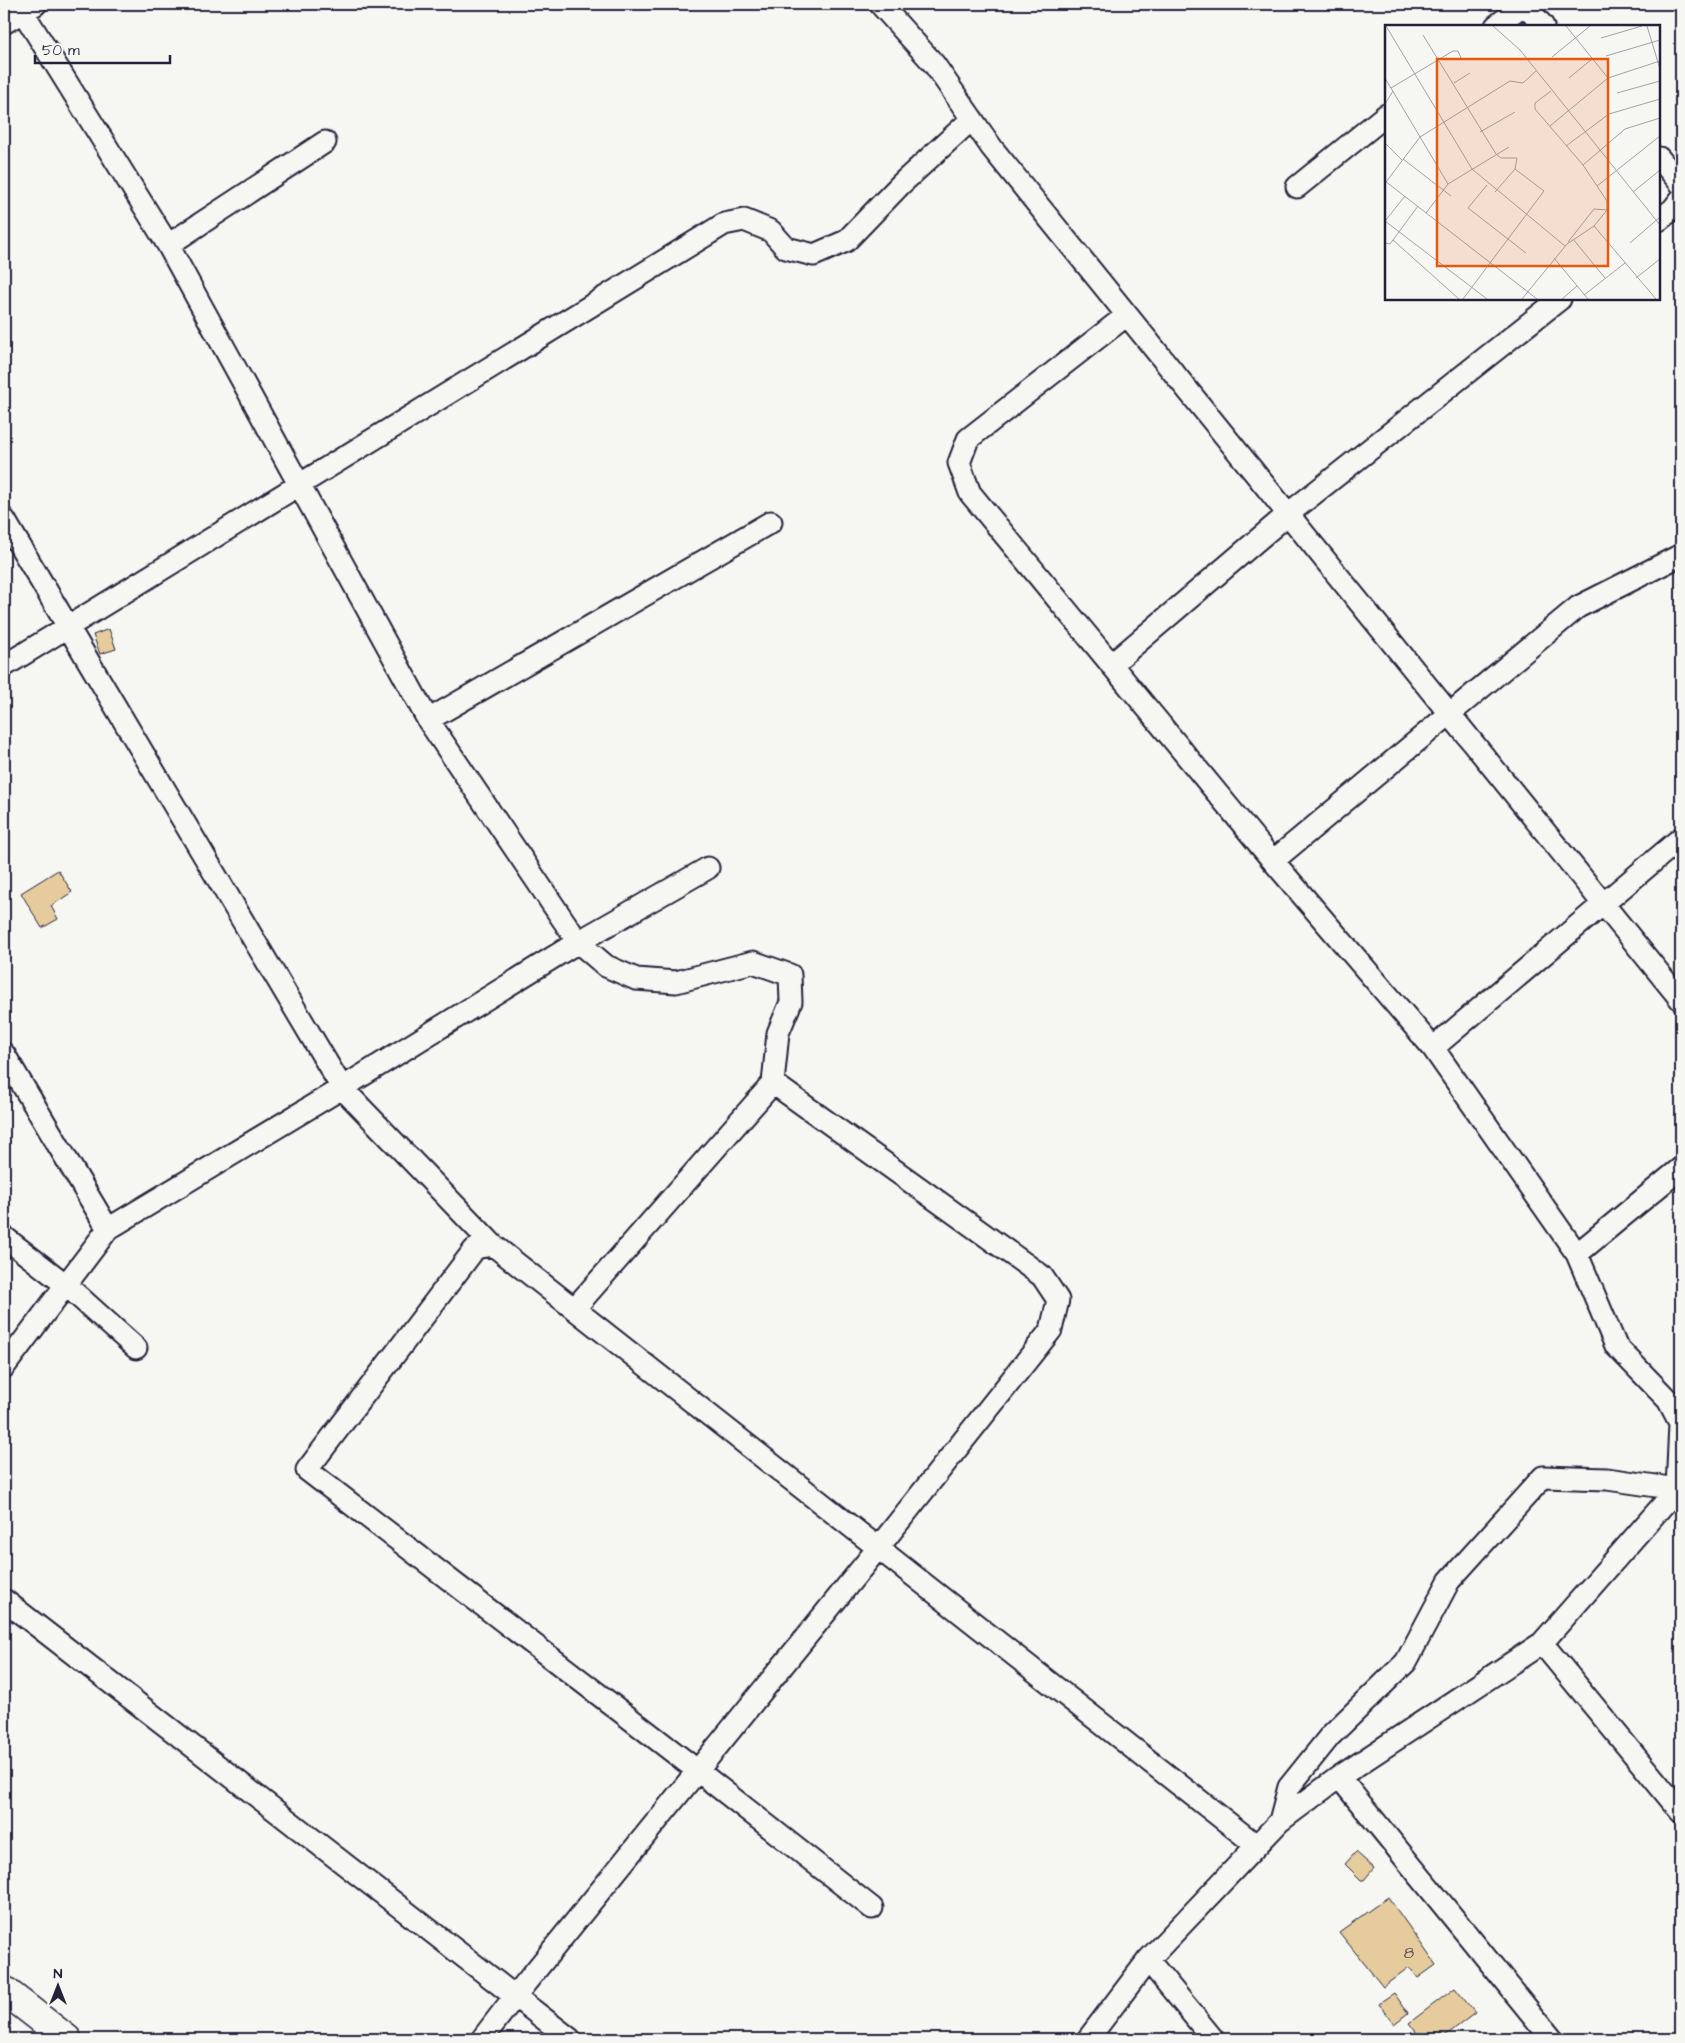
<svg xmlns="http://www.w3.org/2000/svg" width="1685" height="2043" font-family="'Architects Daughter',sans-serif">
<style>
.building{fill:#e6cc9c;stroke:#22223b}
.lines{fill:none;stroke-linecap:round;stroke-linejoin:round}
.minor-casing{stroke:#22223b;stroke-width:25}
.tertiary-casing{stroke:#22223b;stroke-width:31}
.minor{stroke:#f6f6f2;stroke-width:21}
.tertiary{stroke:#f6f6f2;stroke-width:28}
.labels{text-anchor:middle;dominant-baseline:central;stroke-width:4.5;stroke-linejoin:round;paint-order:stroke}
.number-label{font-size:16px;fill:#534c53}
.inset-road{fill:none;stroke:#a1a1a9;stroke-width:1}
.view{fill:#e8590c;fill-opacity:0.15;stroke:#e8590c;stroke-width:2.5}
.inset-edge{fill:none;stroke:#22223b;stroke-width:2.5}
</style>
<rect width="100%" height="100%" fill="#f6f6f2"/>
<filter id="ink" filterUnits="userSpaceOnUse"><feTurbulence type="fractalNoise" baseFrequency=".02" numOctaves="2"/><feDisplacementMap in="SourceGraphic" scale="10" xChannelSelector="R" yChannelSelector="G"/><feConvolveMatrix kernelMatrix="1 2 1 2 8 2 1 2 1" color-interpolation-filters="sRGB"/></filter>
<g filter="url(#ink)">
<!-- building -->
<path class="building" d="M109 629 116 649 100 654 93 635Z
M58 870 72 892 51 906 58 919 42 928 21 893Z
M1356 1852 1374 1868 1364 1880H1361L1345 1864Z
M1388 1897 1436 1965 1418 1978 1409 1967 1383 1987 1339 1932Z
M1455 1988 1475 2013 1441 2039H1422L1409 2023Z
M1394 1993 1408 2013 1394 2024 1379 2003Z"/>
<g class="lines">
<defs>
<path id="minor" d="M15 4 23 12 168 245 428 720 578 942 606 966 636 979 676 982 753 962 790 975 791 1002 778 1033 773 1083 1042 1276 1058 1300 1051 1330 878 1548 515 1996 482 2039
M880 4 934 64 992 148 1681 1000
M1524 4 1543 26
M4 23 36 4
M1496 26 1524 4
M1659 158 1681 184
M1297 187 1386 115
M1659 220 1673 209 1681 199
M168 245 325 142
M4 519 342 1088 493 1245 1256 1845
M1111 665 1288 514 1560 299
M4 666 724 224 744 220 771 231 786 248 814 255 846 241 901 184 972 119
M428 720 771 522
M1273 861 1578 607 1681 555
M1433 1048 1681 838
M4 1054 108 1229
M4 1237 66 1285 136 1348
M493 1245 479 1247 474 1250 307 1470 698 1771 872 1908
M1577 1254 1681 1168
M574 1309 773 1083
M4 1367 108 1229 342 1088 578 942 708 868
M4 1600 570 2039
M1542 1643 1681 1812
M1339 1777 1552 2039
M1280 1821 1289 1787 1330 1736 1406 1662 1449 1581 1543 1477 1607 1479 1677 1489
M1148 1960 1213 2039
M1088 2039 1148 1960 1280 1821 1339 1777 1542 1643 1677 1489 1680 1423 1668 1400 1616 1346 1577 1254 1433 1048 1273 861 970 493 959 463 968 439 1127 315"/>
<path id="tertiary" d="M4 1990 67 2039"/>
</defs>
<!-- minor casing -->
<use href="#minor" class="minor-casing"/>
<!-- tertiary casing -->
<use href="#tertiary" class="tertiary-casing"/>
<!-- minor -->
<use href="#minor" class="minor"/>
<!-- tertiary -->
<use href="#tertiary" class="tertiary"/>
</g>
</g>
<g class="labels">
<!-- number labels -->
<g class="number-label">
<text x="1409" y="1953">8</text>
</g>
</g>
<!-- overview -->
<g transform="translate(1385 25)">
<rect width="275" height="275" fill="#f6f6f2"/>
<path class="inset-road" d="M1 1 87 144 180 221M108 1 135 25 275 200M181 1 223 53M262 1 275 44M38 10 111 129 116 133H132L130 144 159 166 78 274M216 13 257 1M221 31 275 15M167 32 205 1M0 53 63 159M184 53 207 34M69 58 85 48M6 63 68 26H73L76 33M232 68 275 56M0 79 8 66M165 101 223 53 275 36M95 107 130 87M0 118 17 135M181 121 224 89 275 74M18 134 66 171M198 140 240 104 275 93M0 156 152 274M1 157 35 112 125 56 138 58 151 46M102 160 83 183 141 228M212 161 275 111M110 167 130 144M248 167 275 145M41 188 63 159 124 122M0 196 102 274M0 196 20 171M209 201 271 274M188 214 220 253M8 215 74 274M183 217 209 184 222 185M0 218 5 219 33 181M245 218 275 192M169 233 203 274M251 253 275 234M199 270 240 238M137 274 182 219 209 201 222 185V176L198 140 150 84V78L166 66M177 274 192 261"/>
<path class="view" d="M52 34H223V241H52Z"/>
<rect width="275" height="275" class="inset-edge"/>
</g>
<!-- margin -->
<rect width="1685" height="2043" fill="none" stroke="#f6f6f2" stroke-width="20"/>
<rect x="10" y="10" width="1665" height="2023" fill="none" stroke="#22223b" stroke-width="2" filter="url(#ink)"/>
<!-- north arrow -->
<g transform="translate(58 1986)" stroke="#f6f6f2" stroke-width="4" paint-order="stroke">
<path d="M0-4L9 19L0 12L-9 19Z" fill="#22223b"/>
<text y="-8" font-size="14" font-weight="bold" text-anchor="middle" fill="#22223b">N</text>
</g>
<!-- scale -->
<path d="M35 55v8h135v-8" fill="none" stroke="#22223b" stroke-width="2.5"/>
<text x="42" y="55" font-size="15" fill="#22223b" stroke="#f6f6f2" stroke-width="4" paint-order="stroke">50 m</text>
</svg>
